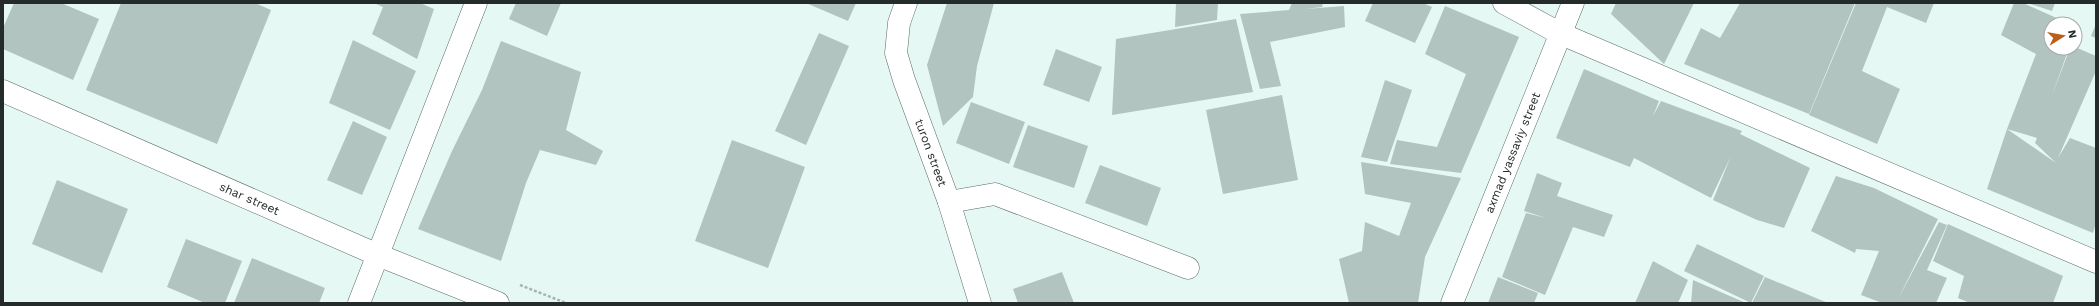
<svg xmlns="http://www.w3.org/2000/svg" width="2099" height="306" font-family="'Work Sans',sans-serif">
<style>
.building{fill:#b1c4c0}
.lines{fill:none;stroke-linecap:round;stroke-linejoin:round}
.minor-casing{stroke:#5b6c69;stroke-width:23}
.path{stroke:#a6b5b2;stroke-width:2.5;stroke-dasharray:3 2;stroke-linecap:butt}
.minor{stroke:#fff;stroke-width:22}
.labels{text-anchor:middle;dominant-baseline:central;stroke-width:4;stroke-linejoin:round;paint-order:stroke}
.street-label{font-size:12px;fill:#242b2a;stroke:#fff}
</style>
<rect width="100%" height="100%" fill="#e5f8f4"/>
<!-- building -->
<path class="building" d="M14 3H61L99 19 73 80 3 49V28Z
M121 3H255L271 10 217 144 86 90Z
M374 3H420L434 9 417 59 372 34 383 7Z
M516 3H561L547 36 509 19Z
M806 3H856L848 21Z
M947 3H994L977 66 973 97 943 126 927 65Z
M1176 3H1218L1217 20 1175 27Z
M1292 3H1323L1322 7 1305 9 1344 6 1345 27 1270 42 1281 86 1260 89 1240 14 1289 10Z
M1373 3H1423L1432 7 1415 43 1365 21Z
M1616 3H1694L1664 64 1611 14Z
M1740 3H1855L1809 114 1684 64 1701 28 1720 38Z
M1856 3H1934L1926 23 1887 7 1862 71 1900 89 1877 144 1809 115Z
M2014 3H2023L2070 24H2051V48H2069L2051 98 2070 48 2075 47 2096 56V71L2058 158 2070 138 2096 148V223L2093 233 1987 189 2007 129 2056 163 2035 143 2037 138 2007 129 2036 54 2001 35Z
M2027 3H2055L2052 11Z
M1445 6 1519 37 1461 173 1390 164 1397 140 1437 147 1466 74 1425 54Z
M1236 19 1253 92 1112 115 1116 39Z
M2096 24V38L2091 36Z
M819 33 849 46 806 145 775 131Z
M353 40 416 71 390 130 329 103Z
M501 41 581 72 566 130 603 151 596 165 540 150 526 183 501 261 418 229 452 151 482 90Z
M1056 49 1102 67 1089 102 1043 85Z
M1584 69 1659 101 1653 116 1661 101 1742 131 1740 134 1810 168 1784 228 1757 220 1713 200 1731 156 1711 198 1634 158 1630 167 1556 138Z
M1385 80 1412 90 1387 162 1361 157Z
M1282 95 1298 180 1223 194 1206 110Z
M971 102 1025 122 1009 164 956 143Z
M353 121 387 137 362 195 327 180Z
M1028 125 1088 146 1074 188 1013 167Z
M732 140 805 167 768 268 695 241Z
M1361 162 1461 178 1425 257 1418 303H1349L1339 259 1362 251 1365 222 1399 236 1411 203 1365 194Z
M1100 165 1161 188 1147 226 1085 203Z
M1537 173 1562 183 1557 196 1613 215 1604 237 1573 227 1545 295 1502 277 1526 213 1546 218 1524 211Z
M1836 176 1874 188 1938 219 1897 301 1939 222 1947 225 1927 270 1947 278 1936 303H1882L1861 295 1879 251 1856 249 1855 253 1811 231Z
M57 180 128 209 102 273 32 244Z
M1948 224 2063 276 2053 303H1970L1958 298 1964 276 1933 261Z
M186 239 242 261 225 303H205L167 287Z
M1697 244 1764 276 1751 303 1684 271Z
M252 258 325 288 319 303H234Z
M1653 261 1688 280 1678 303H1635Z
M1062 272 1074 303H1018L1013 289Z
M1498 277 1538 293 1534 303H1488Z
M1765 277 1828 303H1752Z
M1693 280 1746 303H1691Z"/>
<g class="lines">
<defs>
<g id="minor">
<path id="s1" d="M906 3 899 23 896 53 904 80 949 202 980 303"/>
<path d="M1504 3 1559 33 2096 262"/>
<path id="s2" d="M3 91 378 255 498 303"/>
<path d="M949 202 995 194 1188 268"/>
<path d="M359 303 476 3"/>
<path id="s3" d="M1452 303 1573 3"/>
</g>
</defs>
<!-- minor casing -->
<use href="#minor" class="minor-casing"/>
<!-- path -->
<path class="path" d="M520 285 566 303"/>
<!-- minor -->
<use href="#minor" class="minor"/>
</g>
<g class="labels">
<!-- street labels -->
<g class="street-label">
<text stroke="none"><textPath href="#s1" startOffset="157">turon street</textPath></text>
<text stroke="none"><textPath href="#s3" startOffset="162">axmad yassaviy street</textPath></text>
<text stroke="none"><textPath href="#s2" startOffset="269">shar street</textPath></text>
</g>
</g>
<!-- border -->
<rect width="2099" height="306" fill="none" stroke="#242b2a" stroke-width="8"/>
<!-- north arrow -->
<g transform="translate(2063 36) rotate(79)"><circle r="19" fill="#ffffff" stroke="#a7aaaa"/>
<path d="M0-3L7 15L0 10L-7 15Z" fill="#bc5d18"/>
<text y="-6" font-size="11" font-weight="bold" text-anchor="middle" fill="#242b2a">N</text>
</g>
</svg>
